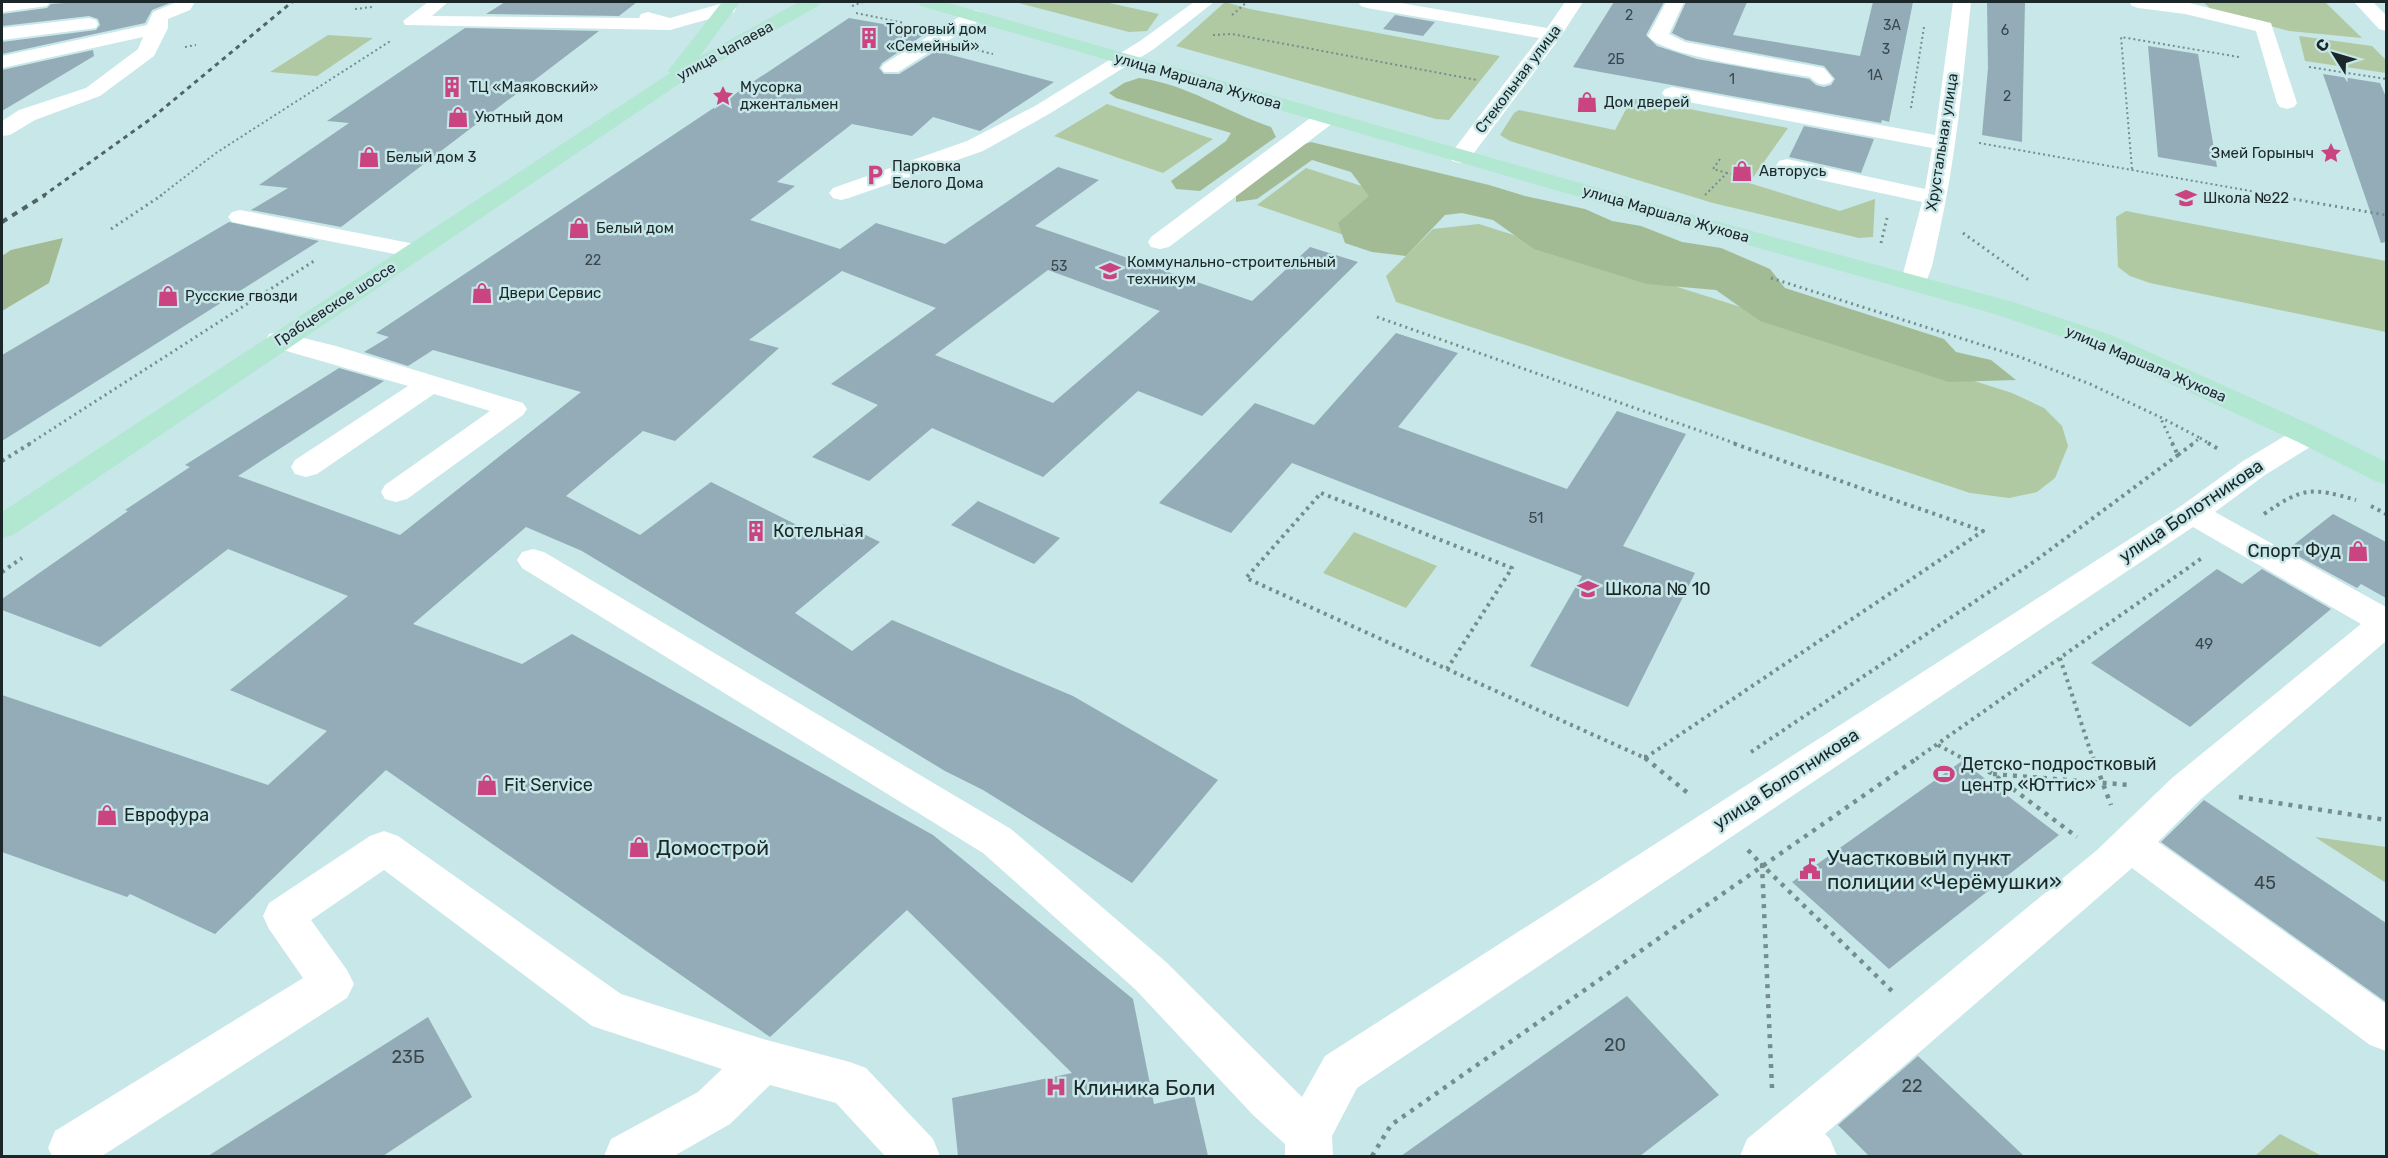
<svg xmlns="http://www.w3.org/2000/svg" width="2388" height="1158" font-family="Rubik,sans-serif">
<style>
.green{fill:#b0c9a2}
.forest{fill:#a2bb94}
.building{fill:#93acb8;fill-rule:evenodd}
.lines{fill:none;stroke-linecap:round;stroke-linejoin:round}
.path-far3{stroke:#768d8e;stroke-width:2;stroke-dasharray:2 3;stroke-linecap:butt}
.path-far2{stroke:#768d8e;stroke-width:3;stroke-dasharray:2 4;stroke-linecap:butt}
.path-far1{stroke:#768d8e;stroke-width:4;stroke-dasharray:3 4.5;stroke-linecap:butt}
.path{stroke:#768d8e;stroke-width:4.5;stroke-dasharray:4 6;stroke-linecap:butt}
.minor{fill:#fff;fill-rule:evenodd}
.major{fill:#b2e7d1;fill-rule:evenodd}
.rail-far1{stroke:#516465;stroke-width:3;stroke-dasharray:4.5 4.5;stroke-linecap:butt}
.rail{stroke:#516465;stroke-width:4;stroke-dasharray:6 6;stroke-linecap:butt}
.labels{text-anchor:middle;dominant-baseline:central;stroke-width:5;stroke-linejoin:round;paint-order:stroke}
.far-number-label{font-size:14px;fill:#39484c}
.far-poi-label{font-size:15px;fill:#1b2728;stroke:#c7e7e8;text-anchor:start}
.far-street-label{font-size:15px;fill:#1b2728;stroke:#c7e7e8}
.number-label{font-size:15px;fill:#39484c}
.street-label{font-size:18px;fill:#1b2728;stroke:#c7e7e8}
.poi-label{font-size:18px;fill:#1b2728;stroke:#c7e7e8;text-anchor:start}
.near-number-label{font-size:18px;fill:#39484c}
.near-poi-label{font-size:21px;fill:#1b2728;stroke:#c7e7e8;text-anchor:start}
</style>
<rect width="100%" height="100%" fill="#c7e7e8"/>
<!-- green -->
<path class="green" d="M1015 2H1105L1159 14 1147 31 1129 32Z
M1225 2 1250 9 1500 56 1449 120 1436 119 1176 46Z
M2203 2H2325L2362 38 2289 31 2212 10Z
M328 35 373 38 317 76 270 72Z
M2299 36 2372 46 2386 60V73L2305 61Z
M1632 98 1788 128 1749 183 1840 211 1875 199 1873 237 1859 238 1713 203 1510 141 1500 135 1514 113 1519 110 1615 130Z
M1107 104 1213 139 1163 173 1054 136Z
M1306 168 1408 201 1361 241 1257 205Z
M2126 211 2386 261V332L2150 283 2130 276 2118 267 2116 217Z
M1479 224 2012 393 2044 408 2062 426 2068 446 2055 478 2037 492 2009 498 1970 493 1396 302 1386 276 1433 229Z
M1354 532 1437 566 1406 608 1323 573Z
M2315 837 2386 847V883Z
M2280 1134 2322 1156H2255Z"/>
<!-- forest -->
<path class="forest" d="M1139 78C1187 84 1226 112 1271 127L1276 137 1200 191 1176 189 1171 181 1226 141 1231 133 1116 98 1109 93 1124 83Z
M1311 142 1489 185 1525 196 1585 209 1612 221 1641 226 1682 242 1721 248 1770 269 1785 288 1944 339 1956 352 1991 360 2016 380 1949 382 1760 321 1716 290 1647 284 1534 249 1493 220 1462 213 1445 215 1406 256 1372 252 1345 243 1338 223 1369 196 1351 172 1312 160 1257 199 1236 202V192L1296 147Z
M63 238 49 283 2 311V256L11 250Z"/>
<!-- building -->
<path class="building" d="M78 2H172L152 10 145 23 2 54V42L96 30 100 25 98 19 89 16 2 26V14L47 8 51 4Z
M505 2H637L619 16 486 14Z
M1614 2H1664L1646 35 1657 46 1697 59 1809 79 1816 85 1824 87 1831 85 1835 79 1824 66 1686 40 1672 33 1686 2H1747L1733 35 1860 56 1873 2H1913L1889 122 1882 120 1881 123 1573 67Z
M1987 2H2025L2022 142 1982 135 1988 68Z
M1395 15 1435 22 1423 36 1383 29Z
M849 18 928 32 882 63 879 68 884 74H899L936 51 1054 82 980 131 933 117 912 136 852 124 777 182 795 186 750 220 840 249 876 223 945 244 1058 167 1099 180 1035 226 1252 301 1310 247 1358 262 1202 416 1138 391 1043 477 932 428 869 481 812 457 878 405 831 384 936 308 842 271 749 340 779 348 675 441 643 431 566 496 640 535 711 482 825 539 843 524 880 542 795 613 852 651 892 620 1073 696 1218 780 1132 883 983 790 945 771 582 551 526 527 413 624 522 664 572 634 933 835 1133 999 1154 1104 1194 1095 1208 1156H958L952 1098 1072 1073 907 910 770 1037 386 770 215 934 130 894 127 897 2 852V695L268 785 327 731 230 690 348 596 228 549 100 647 2 610V599L128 511 125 510 190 467 185 465 339 368 384 381 238 476 400 535 581 392 433 350 408 366 364 352 389 337 376 333ZM1048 270 1160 311 1053 403 935 355Z
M465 28 599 31 341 227 251 210 288 188 259 185 349 123 327 121Z
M2148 46 2198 54 2217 167 2158 157Z
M93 50 94 56 2 111V70Z
M2323 74 2380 83 2386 97V242L2381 243Z
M1804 126 1874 139 1861 173 1789 157Z
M229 222 319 241 2 441V355Z
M1396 333 1458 353 1398 427 1567 489 1617 411 1686 434 1623 546 1695 573 1628 707 1530 666 1582 576 1292 463 1231 533 1159 503 1255 403 1314 425Z
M978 501 1060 538 1034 564 951 525Z
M2333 514 2386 542V598L2361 584 2357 588 2287 550Z
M2217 569 2242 584 2262 569 2331 609 2190 727 2091 663Z
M1962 761 2059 835 1889 969 1792 882Z
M2204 800 2386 923V1002L2161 842Z
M1627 996 1719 1095 1640 1156H1401Z
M428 1017 472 1097 383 1156H208Z
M1918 1056 2024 1156H1869L1838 1125Z"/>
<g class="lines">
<!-- path-far3 -->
<path class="path-far3" d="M852 6 863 2
M355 9 372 7
M856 13 904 23
M1232 15 1247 2
M1213 35 1232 34 1477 80
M185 47 196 45
M977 50 993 54
M2309 67 2386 79
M1911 108 1924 27
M1979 143 2279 196
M1720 159 1713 169 1727 173
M2132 169 2121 37 2239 57
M1705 195 1727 173 1742 176
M160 196 216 153 392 40"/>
<!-- path-far2 -->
<path class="path-far2" d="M2270 195 2386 215
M111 229 162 195
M1963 233 2030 281
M1881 243 1887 218
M1771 278 2020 357 2090 384 2160 417
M1377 317 1737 444
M2200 438 2210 444
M29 444 314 261
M2173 444 2160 417 2200 438 2192 444"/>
<!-- path-far1 -->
<path class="path-far1" d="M2172 443 2178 455
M2208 443 2220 450
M2178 455 2194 443
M2 461 31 443
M1321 493 1512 568 1447 669 1246 578Z
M2371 506 2386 514
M2264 514C2303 487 2311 487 2356 500
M2 572 22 558
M2060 658 2093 759
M1447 669 1645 758 1983 531 1732 443
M1938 745 1964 759
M1751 752 2035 561 2178 455
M1916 759 2202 558"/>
<!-- path -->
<path class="path" d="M1644 757H1646
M1962 757 1993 774 2077 837
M2093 757 2111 805
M1645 758 1689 794 1686 795
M1993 774 2130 785
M2239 797 2386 820
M1748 850 1762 865
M1772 1088 1762 865 1892 991
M1372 1156 1391 1125 1919 757"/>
<!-- minor -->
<path class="minor" d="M2 2H50L47 6 3 12Z
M177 2H195L190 10 168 19V28L154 56 100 96 35 120 10 135 2 136V121L19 110 86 88 138 49 143 37 2 68V56L147 25 153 12Z
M428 2H448L432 16 639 18 641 14 648 12 670 18 727 2 734 4 736 8 734 12 670 30 405 25 403 21Z
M1194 2H1214L1154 49 1049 114 983 151 849 198 841 200 833 198 829 193 833 188 967 141 1035 106 1140 41Z
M1358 2H1395L1547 28 1565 2H1583L1559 39 1468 161 1460 163 1452 161 1449 156 1539 38 1367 8 1361 6Z
M1666 2H1684L1669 34 1685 42 1824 68 1833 79 1830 83C1821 86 1817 84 1810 77 1780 71 1663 57 1648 36Z
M1953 2H1971C1963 80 1956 157 1939 234 1935 250 1933 272 1923 286L1914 289 1905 286 1901 281 1922 202 1779 171 1776 166 1779 161 1787 159 1925 189 1932 148 1672 99 1665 97 1662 93 1665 89 1672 87 1935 135Z
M2129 2H2185L2271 23 2297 103 2294 107 2287 109 2280 107 2277 103 2256 31 2185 14 2138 8 2132 6Z
M2354 2H2373L2386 15V31L2379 29Z
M974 10 981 12 983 16 981 20 898 72H884L881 68 884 64 967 12Z
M89 18 96 20 98 24 96 28 2 40V28Z
M1325 112 1333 113 1336 118 1333 123 1169 247 1160 249 1151 247 1148 242 1151 237 1317 113Z
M240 210 415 244 424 246 427 251 424 256 415 258 232 222 228 217 232 212Z
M279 332 336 346 523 403 527 409 523 415 407 499 396 502 385 499 381 492 385 485 490 411 434 394 317 474 306 477 295 474 291 467 295 460 408 386 269 346 266 340 269 334Z
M2308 426 2318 428 2323 435 2318 442 2265 475 2215 512 2386 607V641L2200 800 2158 842 2386 1004V1051L2370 1045 2132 868 1825 1134 1830 1139 1837 1156H1740L1747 1139 2097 850 2172 778 2361 624 2193 527 1357 1088 1332 1136 1333 1156H1285V1144L1253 1115 1136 990 983 853 522 568 517 560 522 552 533 549 544 552 1011 829 1166 962 1302 1097 1325 1056 2181 506 2243 461 2298 428Z
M384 831 398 836 621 994 763 1039 850 1062 866 1068 933 1139 940 1156H885L836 1103 770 1085 730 1124 674 1156H604L611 1139 698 1092 722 1069 592 1026 384 870 311 920 347 970 354 984 347 998 102 1156H52L48 1148 55 1131 303 978 269 929 263 916 269 903 370 836Z"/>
<!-- major -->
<path class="major" d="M722 2H740L699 57 799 2H821L818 6 676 86 13 535 2 538V512L670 73 668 71 671 67Z
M918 2H945L1678 211 2013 302 2111 335 2318 428 2386 462V484L2375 481 2298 442 2091 347 1995 314 1662 221 921 6Z"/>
<!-- rail-far1 -->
<path class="rail-far1" d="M43 196 152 118 292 2"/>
<!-- rail -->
<path class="rail" d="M2 222 45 195"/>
</g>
<!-- icons -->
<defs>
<symbol id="building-bare" viewBox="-9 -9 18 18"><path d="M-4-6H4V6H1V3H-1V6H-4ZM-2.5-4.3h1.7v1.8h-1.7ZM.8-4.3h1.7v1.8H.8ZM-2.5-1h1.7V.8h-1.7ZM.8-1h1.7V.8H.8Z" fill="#cb4482" stroke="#c7e7e8" stroke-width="2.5" paint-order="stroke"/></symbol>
<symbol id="sight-bare" viewBox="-9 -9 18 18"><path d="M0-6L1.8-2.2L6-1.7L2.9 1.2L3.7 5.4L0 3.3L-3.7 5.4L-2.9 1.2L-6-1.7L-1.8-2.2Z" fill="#cb4482" stroke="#c7e7e8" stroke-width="2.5" paint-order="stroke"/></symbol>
<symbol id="shop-bare" viewBox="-9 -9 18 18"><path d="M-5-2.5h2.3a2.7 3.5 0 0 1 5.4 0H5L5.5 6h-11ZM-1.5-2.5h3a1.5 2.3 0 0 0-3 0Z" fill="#cb4482" stroke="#c7e7e8" stroke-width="2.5" paint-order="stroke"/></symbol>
<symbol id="parking-bare" viewBox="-9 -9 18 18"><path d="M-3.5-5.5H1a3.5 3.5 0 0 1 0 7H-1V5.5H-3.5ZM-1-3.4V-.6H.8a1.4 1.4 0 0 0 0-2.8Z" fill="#cb4482" stroke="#c7e7e8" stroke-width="2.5" paint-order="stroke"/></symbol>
<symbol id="school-bare" viewBox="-9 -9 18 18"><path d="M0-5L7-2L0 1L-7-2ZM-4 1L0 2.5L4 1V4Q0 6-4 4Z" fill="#cb4482" stroke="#c7e7e8" stroke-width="2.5" paint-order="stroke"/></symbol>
<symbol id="university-bare" viewBox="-9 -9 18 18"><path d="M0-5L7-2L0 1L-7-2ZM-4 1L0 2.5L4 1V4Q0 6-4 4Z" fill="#cb4482" stroke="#c7e7e8" stroke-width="2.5" paint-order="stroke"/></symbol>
<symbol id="stadium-bare" viewBox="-9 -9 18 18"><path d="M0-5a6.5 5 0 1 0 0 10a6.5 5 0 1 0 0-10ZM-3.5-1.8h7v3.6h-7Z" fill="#cb4482" stroke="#c7e7e8" stroke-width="2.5" paint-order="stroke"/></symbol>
<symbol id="civic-bare" viewBox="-9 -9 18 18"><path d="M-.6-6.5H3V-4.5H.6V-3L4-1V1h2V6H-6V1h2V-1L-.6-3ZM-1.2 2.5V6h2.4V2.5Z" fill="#cb4482" stroke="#c7e7e8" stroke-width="2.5" paint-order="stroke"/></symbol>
<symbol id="hospital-bare" viewBox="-9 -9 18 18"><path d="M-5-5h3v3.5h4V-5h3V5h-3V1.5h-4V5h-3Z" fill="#cb4482" stroke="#c7e7e8" stroke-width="2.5" paint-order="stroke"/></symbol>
</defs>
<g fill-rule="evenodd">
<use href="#building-bare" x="854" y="23" width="30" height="30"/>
<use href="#building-bare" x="437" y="72" width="30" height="30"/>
<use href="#sight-bare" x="708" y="81" width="30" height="30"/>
<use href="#shop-bare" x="1572" y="87" width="30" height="30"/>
<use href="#shop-bare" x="443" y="102" width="30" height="30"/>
<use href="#sight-bare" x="2316" y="138" width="30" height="30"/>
<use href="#shop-bare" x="354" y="142" width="30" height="30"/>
<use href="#shop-bare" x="1727" y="156" width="30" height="30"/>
<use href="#parking-bare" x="860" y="160" width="30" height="30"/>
<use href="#school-bare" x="2171" y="183" width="30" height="30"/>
<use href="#shop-bare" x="564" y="213" width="30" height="30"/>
<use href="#university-bare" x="1095" y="256" width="30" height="30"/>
<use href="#shop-bare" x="467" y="278" width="30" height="30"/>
<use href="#shop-bare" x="153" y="281" width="30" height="30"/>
<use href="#building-bare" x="741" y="516" width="30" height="30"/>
<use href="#shop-bare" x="2343" y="536" width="30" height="30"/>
<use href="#school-bare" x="1573" y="574" width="30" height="30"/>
<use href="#stadium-bare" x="1929" y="759" width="30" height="30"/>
<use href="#shop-bare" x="472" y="770" width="30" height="30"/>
<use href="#shop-bare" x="92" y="800" width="30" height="30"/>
<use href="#shop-bare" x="624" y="832" width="30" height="30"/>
<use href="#civic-bare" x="1795" y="854" width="30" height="30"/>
<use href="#hospital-bare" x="1041" y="1072" width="30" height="30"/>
</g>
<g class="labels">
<!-- far-number labels -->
<g class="far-number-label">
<text x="1629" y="15">2</text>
<text x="1892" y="25">3А</text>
<text x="2005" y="30">6</text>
<text x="1886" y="49">3</text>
<text x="1616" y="59">2Б</text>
<text x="1875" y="75">1А</text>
<text x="1732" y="79">1</text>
<text x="2007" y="96">2</text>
<text x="593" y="260">22</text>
<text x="1059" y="266">53</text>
</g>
<!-- far-poi labels -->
<g class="far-poi-label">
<text x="886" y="29">Торговый дом<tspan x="886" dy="17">«Семейный»</tspan></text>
<text x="469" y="87">ТЦ «Маяковский»</text>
<text x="740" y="87">Мусорка<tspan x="740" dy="17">джентальмен</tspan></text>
<text x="1604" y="102">Дом дверей</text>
<text x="475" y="117">Уютный дом</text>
<text x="2314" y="153" text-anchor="end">Змей Горыныч</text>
<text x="386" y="157">Белый дом 3</text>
<text x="892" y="166">Парковка<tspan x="892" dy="17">Белого Дома</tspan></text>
<text x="1759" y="171">Авторусь</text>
<text x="2203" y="198">Школа №22</text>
<text x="596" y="228">Белый дом</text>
<text x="1127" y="262">Коммунально-строительный<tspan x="1127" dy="17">техникум</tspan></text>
<text x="499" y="293">Двери Сервис</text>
<text x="185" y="296">Русские гвозди</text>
</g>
<!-- far-street labels -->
<g class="far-street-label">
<text transform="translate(725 51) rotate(-29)">улица Чапаева</text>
<text transform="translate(1518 79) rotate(-53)">Стекольная улица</text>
<text transform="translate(1198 81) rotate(16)">улица Маршала Жукова</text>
<text transform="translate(1942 142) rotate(-81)">Хрустальная улица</text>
<text transform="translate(1666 214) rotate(16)">улица Маршала Жукова</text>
<text transform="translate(335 304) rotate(-33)">Грабцевское шоссе</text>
<text transform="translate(2146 364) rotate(23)">улица Маршала Жукова</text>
</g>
<!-- number labels -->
<g class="number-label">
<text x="1536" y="518">51</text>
<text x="2204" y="644">49</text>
</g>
<!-- street labels -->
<g class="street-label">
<text transform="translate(2191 511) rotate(-34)">улица Болотникова</text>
<text transform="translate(1786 779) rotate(-33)">улица Болотникова</text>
</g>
<!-- poi labels -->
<g class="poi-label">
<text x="773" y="531">Котельная</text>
<text x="2341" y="551" text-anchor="end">Спорт Фуд</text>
<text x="1605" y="589">Школа № 10</text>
<text x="1961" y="764">Детско-подростковый<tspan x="1961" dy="21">центр «Юттис»</tspan></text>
<text x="504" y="785">Fit Service</text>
<text x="124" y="815">Еврофура</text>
</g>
<!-- near-number labels -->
<g class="near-number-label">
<text x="2265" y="883">45</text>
<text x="1615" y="1045">20</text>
<text x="408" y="1057">23Б</text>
<text x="1912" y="1086">22</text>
</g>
<!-- near-poi labels -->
<g class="near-poi-label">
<text x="656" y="847">Домострой</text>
<text x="1827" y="857">Участковый пункт<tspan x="1827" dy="24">полиции «Черёмушки»</tspan></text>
<text x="1073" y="1087">Клиника Боли</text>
</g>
</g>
<!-- border -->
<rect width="2388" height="1158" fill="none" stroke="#1b2728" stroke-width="6"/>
<!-- north arrow -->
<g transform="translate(2334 54) rotate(307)" stroke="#c7e7e8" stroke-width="4.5" paint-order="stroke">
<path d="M0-4.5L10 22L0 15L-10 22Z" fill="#1b2728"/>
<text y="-9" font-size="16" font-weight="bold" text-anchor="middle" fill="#1b2728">С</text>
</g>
</svg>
